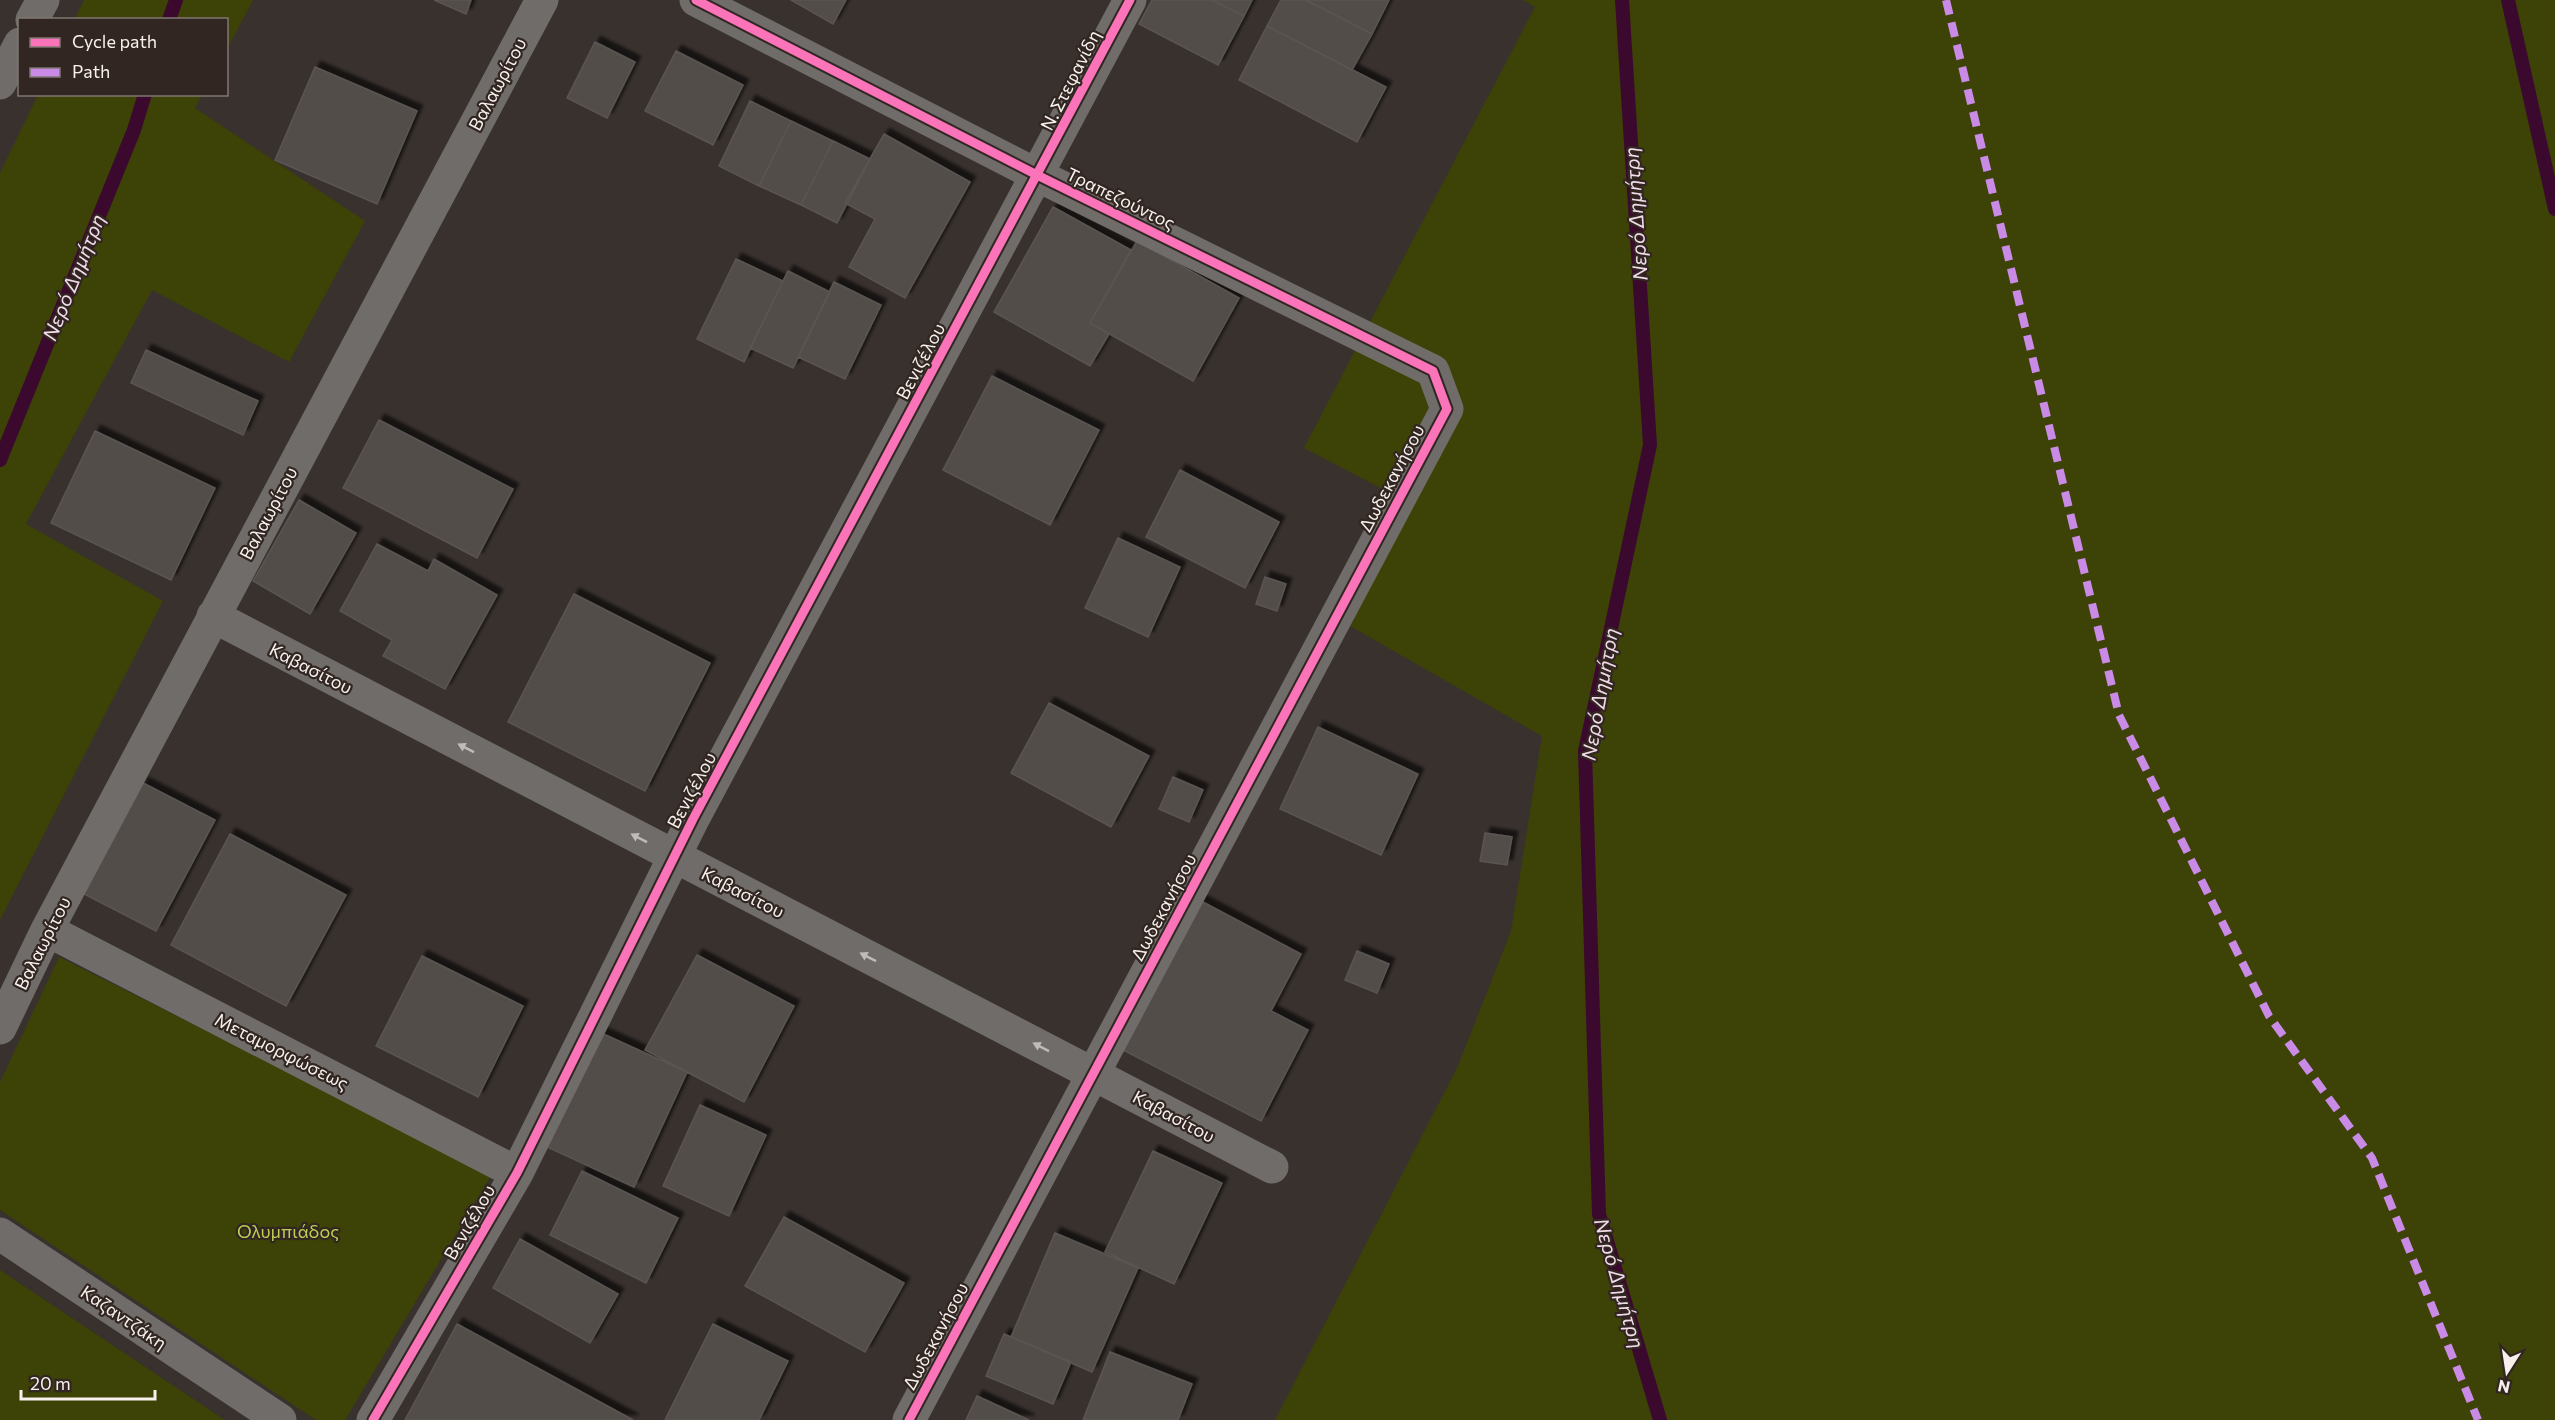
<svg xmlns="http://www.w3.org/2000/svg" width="2555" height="1420" font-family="Commissioner,sans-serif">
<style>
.green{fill:#3d4306}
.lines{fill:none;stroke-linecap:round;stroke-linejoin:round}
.stream{stroke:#3b092e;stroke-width:14}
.building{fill:#534e4a;stroke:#5a5552;stroke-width:1.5;filter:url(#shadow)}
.minor{stroke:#6f6c6a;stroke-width:33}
.quiet{stroke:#ca8be6;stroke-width:8;stroke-dasharray:15 8;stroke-linecap:butt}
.cycleway-casing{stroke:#312621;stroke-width:13}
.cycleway{stroke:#fb73b8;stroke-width:9}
.oneway{fill:#c1bbb8}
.labels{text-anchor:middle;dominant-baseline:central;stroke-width:4.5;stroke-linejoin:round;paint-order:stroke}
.street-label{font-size:18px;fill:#f7f0ec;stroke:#312621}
.park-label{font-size:18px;fill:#bdcf53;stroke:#312621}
.water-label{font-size:20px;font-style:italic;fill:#f2dcea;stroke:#312621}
</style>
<defs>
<filter id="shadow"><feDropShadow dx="5.5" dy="-5.5" stdDeviation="1.5" flood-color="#0009"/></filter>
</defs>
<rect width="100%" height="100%" fill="#38312e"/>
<!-- green -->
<path class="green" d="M84 0H253L227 49 226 20 75 19Z
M1523 0H2555V1420H1275L1458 1066 1511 931 1542 736 1350 626 1413 505 1304 448 1535 7Z
M38 95H202L195 108 365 221 289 362 152 290 26 524 163 601 0 920V173Z
M59 957 492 1174 345 1420H316L0 1210V1082Z
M0 1270 225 1420H0Z"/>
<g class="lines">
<!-- stream -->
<path class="stream" d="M1622 0 1650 445 1585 751 1599 1214 1660 1420
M2508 0 2555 209
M169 20 176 0
M0 460 134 130 145 94"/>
</g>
<!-- building -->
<path class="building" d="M434 0H471L466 14Z
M791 0H846L833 24Z
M1152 0H1212L1244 16 1218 65 1139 24Z
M1212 0H1252L1244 16Z
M1281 0H1306L1372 34 1352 70 1267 26Z
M1306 0H1389L1372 34Z
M1267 26 1386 87 1357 142 1239 80Z
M595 42 635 62 607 118 567 98Z
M676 51 743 85 713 145 645 111Z
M315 67 417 111 377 204 275 160Z
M750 101 791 121 759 186 719 166Z
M791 121 833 141 801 205 759 186Z
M884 134 970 182 905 298 849 267 875 219 845 203Z
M833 141 870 159 837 223 801 205Z
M1053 207 1131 250 1090 323 1109 334 1090 366 994 312Z
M1137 241 1239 298 1193 381 1090 323Z
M736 259 783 281 744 362 697 339Z
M788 271 830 292 793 368 750 348Z
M834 282 881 305 845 379 798 357Z
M146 350 258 401 243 435 131 383Z
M992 376 1099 430 1050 525 943 470Z
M379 420 513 489 477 558 343 488Z
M95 431 215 488 171 580 51 523Z
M1180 470 1279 522 1245 588 1146 537Z
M299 500 356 533 310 614 253 581Z
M1118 538 1180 567 1148 637 1085 608Z
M377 544 428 571 434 559 497 595 445 689 383 656 392 640 340 611Z
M1265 577 1286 584 1277 611 1256 604Z
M574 594 710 663 645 791 508 722Z
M1049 703 1149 756 1111 827 1011 773Z
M1318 727 1418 774 1381 855 1280 809Z
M1173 777 1203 790 1189 822 1159 809Z
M143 783 215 820 156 931 84 894Z
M1485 833 1512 837 1507 865 1480 861Z
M230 834 346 895 286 1006 171 945Z
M1199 900 1301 954 1271 1011 1308 1030 1261 1121 1121 1049Z
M1357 951 1389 964 1377 993 1345 980Z
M697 955 794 1006 744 1102 645 1050Z
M422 956 523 1006 478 1097 376 1046Z
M599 1032 687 1072 634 1187 547 1147Z
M700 1105 766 1135 729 1216 663 1186Z
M1153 1151 1222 1183 1174 1284 1105 1252Z
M582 1171 678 1218 646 1283 550 1235Z
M784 1217 904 1283 865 1352 745 1286Z
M1055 1233 1138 1268 1092 1372 1011 1337Z
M520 1239 618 1294 590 1343 493 1288Z
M457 1324 633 1420H405Z
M713 1324 788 1361 759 1420H665Z
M1004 1334 1071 1362 1053 1404 986 1376Z
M1110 1352 1192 1384 1178 1420H1083Z
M977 1396 1029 1420H966Z"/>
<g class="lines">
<!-- minor -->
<path class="minor" d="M696 0 1039 176 1433 371 1447 409 909 1420
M32 20 43 0
M0 83 20 44
M213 616 1272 1167
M47 930 517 1173
M0 1028 47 930 542 0
M0 1234 280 1420
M373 1420 517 1173 693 819 1130 0"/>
<!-- quiet -->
<path class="quiet" d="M1946 0 2119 715 2269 1016 2372 1158 2478 1420"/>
<defs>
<path id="cycleway" d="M696 0 1039 176 1433 371 1447 409 909 1420
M373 1420 517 1173 693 819 1130 0"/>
</defs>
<!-- cycleway casing -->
<use href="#cycleway" class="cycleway-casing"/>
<!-- cycleway -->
<use href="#cycleway" class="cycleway"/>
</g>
<!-- one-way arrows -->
<defs><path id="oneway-solid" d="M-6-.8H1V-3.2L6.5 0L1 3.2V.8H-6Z" transform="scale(1.5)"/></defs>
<g class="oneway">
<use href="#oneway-solid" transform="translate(466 748) rotate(-153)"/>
<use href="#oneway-solid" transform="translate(639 838) rotate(-153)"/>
<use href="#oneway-solid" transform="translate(868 957) rotate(-153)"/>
<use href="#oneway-solid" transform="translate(1041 1047) rotate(-153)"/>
</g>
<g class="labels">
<!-- street labels -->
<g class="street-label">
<text transform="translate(1070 80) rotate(-63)">Ν. Στεφανίδη</text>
<text transform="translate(497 84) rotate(-62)">Βαλαωρίτου</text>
<text transform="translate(1121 198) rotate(26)">Τραπεζούντος</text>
<text transform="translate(920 361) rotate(-62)">Βενιζέλου</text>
<text transform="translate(1391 478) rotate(-62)">Δωδεκανήσου</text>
<text transform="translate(268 513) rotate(-62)">Βαλαωρίτου</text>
<text transform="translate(311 668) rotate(27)">Καβασίτου</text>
<text transform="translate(691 790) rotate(-62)">Βενιζέλου</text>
<text transform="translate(743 892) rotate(27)">Καβασίτου</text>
<text transform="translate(1163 907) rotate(-62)">Δωδεκανήσου</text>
<text transform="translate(42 943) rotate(-63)">Βαλαωρίτου</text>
<text transform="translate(282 1051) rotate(27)">Μεταμορφώσεως</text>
<text transform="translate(1174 1116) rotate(28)">Καβασίτου</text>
<text transform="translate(469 1222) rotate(-60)">Βενιζέλου</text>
<text transform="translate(124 1317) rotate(34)">Καζαντζάκη</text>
<text transform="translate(935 1336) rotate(-62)">Δωδεκανήσου</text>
</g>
<!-- park labels -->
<g class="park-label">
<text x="288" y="1231">Ολυμπιάδος</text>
</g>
<!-- water labels -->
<g class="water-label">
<text transform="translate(1635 214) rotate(-94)">Νερό Δημήτρη</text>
<text transform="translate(73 277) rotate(-68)">Νερό Δημήτρη</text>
<text transform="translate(1599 694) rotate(-80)">Νερό Δημήτρη</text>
<text transform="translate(1620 1283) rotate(74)">Νερό Δημήτρη</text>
</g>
</g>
<!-- legend -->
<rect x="18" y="18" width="210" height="78" fill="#312621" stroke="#807772" stroke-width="1.5"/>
<rect x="30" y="38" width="30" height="9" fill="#fb73b8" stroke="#807772" stroke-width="1.5"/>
<text x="72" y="48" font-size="18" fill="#f7f0ec">Cycle path</text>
<rect x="30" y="68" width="30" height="9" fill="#ca8be6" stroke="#807772" stroke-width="1.5"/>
<text x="72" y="78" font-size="18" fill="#f7f0ec">Path</text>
<!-- north arrow -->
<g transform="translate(2507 1372) rotate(192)" stroke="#312621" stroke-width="4.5" paint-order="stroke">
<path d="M0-4.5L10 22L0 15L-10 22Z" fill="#f7f0ec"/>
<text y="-9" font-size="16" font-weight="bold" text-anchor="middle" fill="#f7f0ec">N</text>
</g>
<!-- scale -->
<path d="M21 1390v9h134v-9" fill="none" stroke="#f7f0ec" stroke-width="3"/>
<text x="30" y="1390" font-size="18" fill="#f7f0ec" stroke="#312621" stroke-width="4.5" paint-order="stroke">20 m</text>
</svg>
